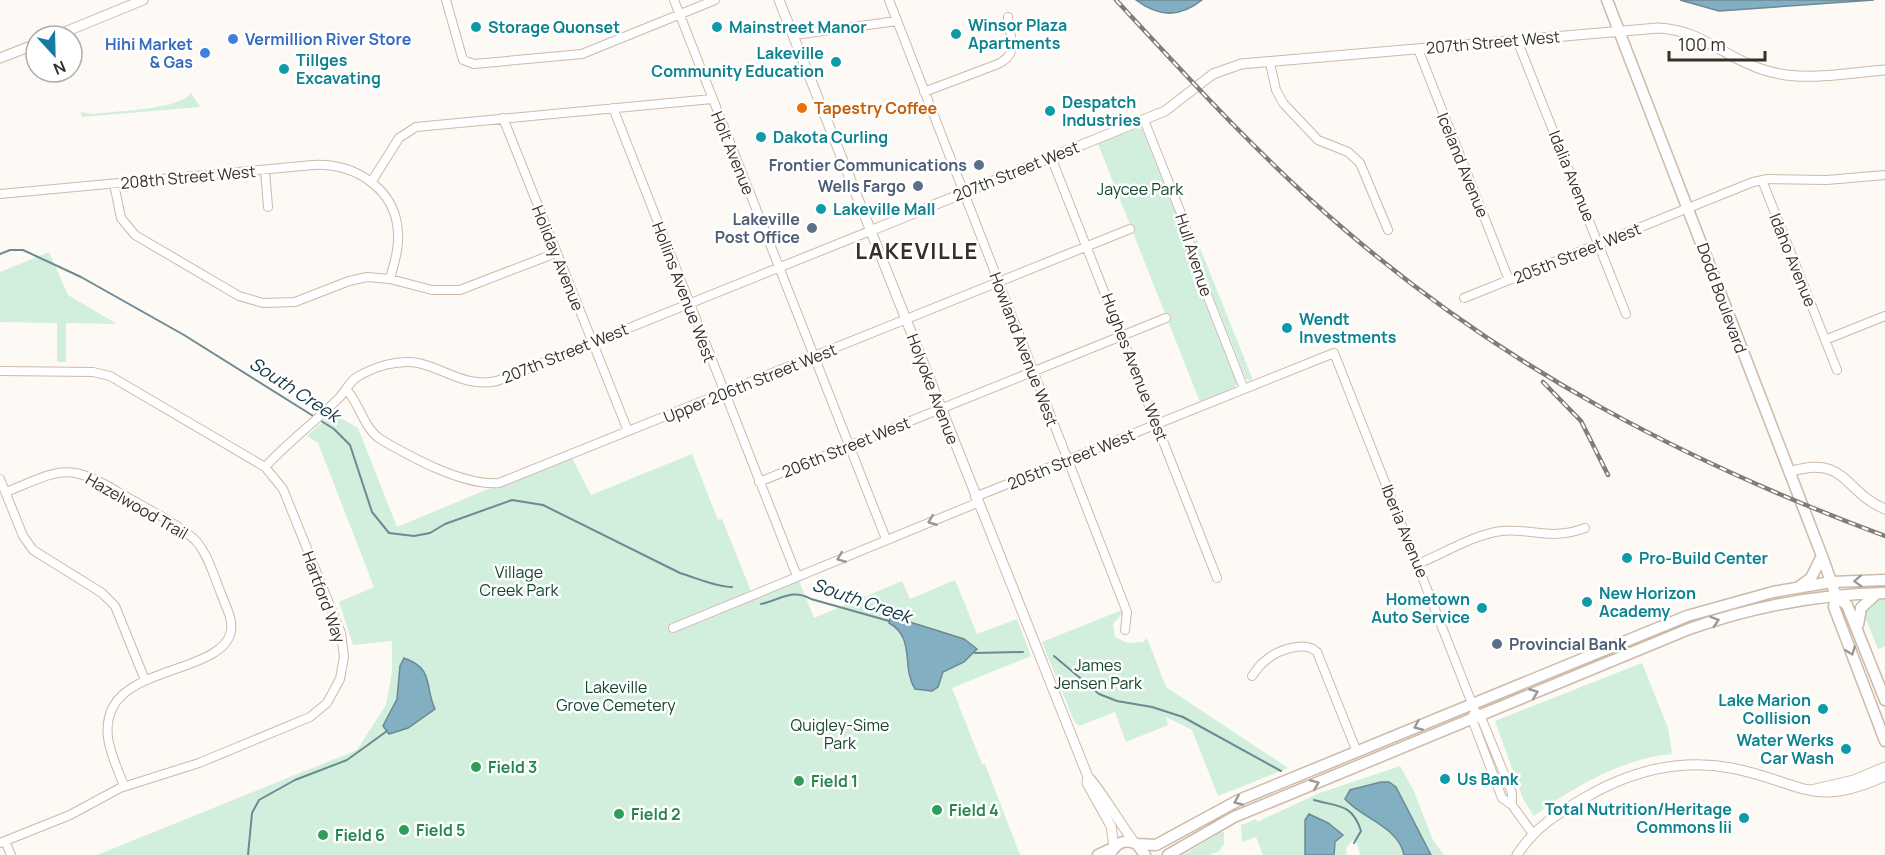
<svg xmlns="http://www.w3.org/2000/svg" width="1885" height="855" font-family="Manrope,sans-serif">
<style>
.green{fill:#d1efdc}
.water{fill:#83afc3;stroke:#6c8994;stroke-width:1.5}
.lines{fill:none;stroke-linecap:round;stroke-linejoin:round}
.stream{stroke:#6c8994;stroke-width:2}
.minor-casing{stroke:#cdbaa7;stroke-width:10}
.tertiary-casing{stroke:#cdbaa7;stroke-width:11}
.secondary-casing{stroke:#cdbaa7;stroke-width:13}
.minor{stroke:#fff;stroke-width:8}
.tertiary{stroke:#fff;stroke-width:9}
.secondary{stroke:#fff;stroke-width:10}
.rail-casing{stroke:#827c76;stroke-width:4.5}
.rail{stroke:#fff;stroke-width:2;stroke-dasharray:7;stroke-linecap:butt}
.oneway{stroke:#9b9794}
.culture-dot{fill:#0f9aa8;stroke:#fff;stroke-width:2}
.shop-dot{fill:#3f7fe0;stroke:#fff;stroke-width:2}
.food-dot{fill:#e8710a;stroke:#fff;stroke-width:2}
.service-dot{fill:#5c6f8a;stroke:#fff;stroke-width:2}
.leisure-dot{fill:#2e9e5b;stroke:#fff;stroke-width:2}
.labels{text-anchor:middle;dominant-baseline:central;stroke-width:5;stroke-linejoin:round;paint-order:stroke}
.culture-label{font-size:16px;font-weight:bold;fill:#0d838f;stroke:#fff;text-anchor:start}
.shop-label{font-size:16px;font-weight:bold;fill:#366cbe;stroke:#fff;text-anchor:start}
.street-label{font-size:16px;fill:#372f28;stroke:#fff}
.food-label{font-size:16px;font-weight:bold;fill:#c56008;stroke:#fff;text-anchor:start}
.service-label{font-size:16px;font-weight:bold;fill:#4e5e75;stroke:#fff;text-anchor:end}
.park-label{font-size:16px;fill:#15472f;stroke:#fff}
.leisure-label{font-size:16px;font-weight:bold;fill:#27864d;stroke:#fff;text-anchor:start}
.water-label{font-size:18px;font-style:italic;fill:#0f3747;stroke:#fff}
.district-label{font-size:22px;font-weight:bold;letter-spacing:1.5px;fill:#372f28;stroke:#fff}
</style>
<rect width="100%" height="100%" fill="#fdf9f5"/>
<!-- green -->
<path class="green" d="M191 93 200 107 82 117 81 112 92 114C114 111 179 110 191 93Z
M1138 128 1142 129 1179 222 1192 271 1237 384 1234 388 1200 402 1098 144Z
M1192 228 1253 380 1250 381 1246 379 1200 263Z
M49 252 68 295 117 324 66 323V362H57V323L0 322V272Z
M332 413 358 428 397 527 544 466 546 469 572 458 591 495 692 454 718 520 722 519 751 591 706 610 707 614 797 576 814 618 902 581 910 599 955 580 977 634 1017 619 1031 656 952 688 982 764H985L1020 855H97L357 750 386 705 392 672V641L353 645 339 602 374 587 318 443 307 436Z
M1874 599H1885V646L1878 649 1863 612Z
M1122 610 1123 613 1113 624 1115 637 1127 643 1143 642 1147 638 1166 687 1288 768 1218 796 1192 730 1166 717 1168 725 1126 742 1115 712 1079 726 1074 721 1042 642Z
M1642 663 1668 728 1672 754C1623 758 1573 787 1534 816L1523 799 1495 721Z
M1400 766 1413 789 1433 840 1444 855H1431L1411 820 1345 799C1361 817 1399 830 1404 855H1360L1357 843 1353 840 1346 848 1347 855H1334L1335 842 1339 840 1328 823 1309 814 1305 820V855H1263L1256 837 1242 842 1241 825 1256 819 1257 822 1317 794Z
M1221 832H1224V844L1219 851 1209 855H1183Z"/>
<!-- water -->
<path class="water" d="M1136 0H1202C1180 18 1158 17 1136 0Z
M1680 0H1874L1719 11Z
M897 618 964 639 977 649 964 662 943 672 938 687 932 691 915 689C901 667 916 638 889 623L890 619Z
M404 658C435 669 424 686 435 709L408 728 389 734 383 726 397 699 400 666Z
M1381 782H1389L1396 787 1431 855H1404C1399 827 1361 818 1345 799L1350 790Z
M1309 814 1328 823 1343 835 1335 842 1334 855H1305V820Z"/>
<g class="lines">
<!-- stream -->
<path class="stream" d="M0 254 10 250H23L81 277 184 335 334 429 350 445 372 512 389 533 414 536 430 533 445 524 512 500 543 505 680 573C697 578 715 587 732 587
M761 604C780 600 792 588 811 599L889 621
M975 653 1023 652
M1054 656 1099 694 1117 701 1152 707 1183 717 1281 771
M1314 800C1338 807 1352 803 1361 831L1354 843
M248 855 252 813 259 800 295 780 347 760 387 731"/>
<defs>
<path id="minor" d="M446 0 463 60 474 64 582 54 715 0
M674 0 886 539
M889 0 1127 612 1125 630
M794 35 897 21
M1517 40 1626 314
M1418 49 1509 280
M1270 63 1276 90 1283 103 1318 140 1348 152 1360 163 1388 230
M924 92 998 64C1021 53 1009 37 1008 17
M613 108 797 576
M503 118 628 431
M1144 120 1184 221 1195 264 1244 389
M1051 157 1217 578
M265 170 268 207
M1762 180 1837 370
M372 181 399 138 416 127 712 99
M114 184 121 218 135 235 239 296 263 303 295 302 349 281 367 277 390 279 432 290H460L556 253
M0 194 313 165C354 163 396 188 398 233 399 249 394 264 390 279
M1464 298 1753 182 1768 179 1827 180 1885 175
M1825 340 1885 316
M0 371 93 372 110 376 265 467 283 489 341 633 344 657 340 679 327 703 310 717 199 763 120 788 70 815 0 843
M346 389C360 404 363 427 380 439 411 457 463 486 499 483L1130 229
M265 467C288 442 315 422 339 398 345 392 349 382 357 377 374 367 397 359 418 363 446 369 466 388 497 381L870 231
M0 479 23 536 33 550 102 593 115 606 145 680
M759 482 1166 318
M6 492C61 470 66 461 120 493 140 505 183 526 197 542 209 557 215 579 222 596 226 607 233 619 231 631 224 670 133 667 113 707 99 734 115 761 124 786
M975 497 1334 353 1475 711 1480 715 1512 793V805
M1418 564C1444 553 1473 535 1501 531 1533 528 1550 541 1585 528
M673 628 977 503
M1252 676C1256 671 1260 664 1265 661 1277 650 1305 640 1317 652L1357 752
M1473 715 1472 719 1502 798 1512 805 1533 834
M5 841 11 855"/>
<path id="tertiary" d="M779 0 1088 777 1087 783 1111 826 1114 847
M55 36 143 0
M0 58 36 44
M870 231 1165 111 1213 74 1241 64 1658 28C1702 30 1722 56 1761 69 1800 83 1844 73 1885 70
M1789 472C1847 454 1842 491 1885 509
M1088 777C1094 780 1125 831 1134 842
M1811 790 1854 780 1885 767
M1517 855C1535 827 1558 813 1586 797 1631 771 1679 758 1731 768 1800 781 1812 810 1885 776"/>
<path id="secondary" d="M1607 0 1822 556 1836 596 1834 607 1885 741
M1800 586 1811 578 1822 556
M1836 596 1847 605 1885 700
M1858 625 1861 608 1876 594
M1137 844 1156 845 1239 800 1687 616 1773 592 1831 582 1885 580
M1098 855 1113 848
M1110 855C1115 843 1125 838 1137 844L1145 855
M1168 855 1234 817 1689 629C1752 607 1818 594 1885 593"/>
</defs>
<!-- minor casing -->
<use href="#minor" class="minor-casing"/>
<!-- tertiary casing -->
<use href="#tertiary" class="tertiary-casing"/>
<!-- secondary casing -->
<use href="#secondary" class="secondary-casing"/>
<!-- minor -->
<use href="#minor" class="minor"/>
<!-- tertiary -->
<use href="#tertiary" class="tertiary"/>
<!-- secondary -->
<use href="#secondary" class="secondary"/>
<defs>
<path id="rail" d="M1116 0C1190 80 1262 159 1345 230 1507 369 1686 462 1885 536
M1543 382 1581 421 1608 475"/>
</defs>
<!-- rail casing -->
<use href="#rail" class="rail-casing"/>
<!-- rail -->
<use href="#rail" class="rail"/>
</g>
<!-- one-way arrows -->
<defs><path id="oneway-chevron" d="M-2-3.5L2.5 0L-2 3.5" fill="none" stroke-width="1.6" stroke-linecap="round" stroke-linejoin="round" transform="scale(1.5)"/></defs>
<g class="oneway">
<use href="#oneway-chevron" transform="translate(932 521) rotate(158)"/>
<use href="#oneway-chevron" transform="translate(841 558) rotate(158)"/>
<use href="#oneway-chevron" transform="translate(1858 581) rotate(178)"/>
<use href="#oneway-chevron" transform="translate(1715 621) rotate(-18)"/>
<use href="#oneway-chevron" transform="translate(1851 651) rotate(69)"/>
<use href="#oneway-chevron" transform="translate(1534 693) rotate(-22)"/>
<use href="#oneway-chevron" transform="translate(1418 726) rotate(157)"/>
<use href="#oneway-chevron" transform="translate(1315 784) rotate(-22)"/>
<use href="#oneway-chevron" transform="translate(1238 801) rotate(157)"/>
</g>
<!-- markers -->
<g class="culture-dot">
<circle cx="476" cy="27" r="6"/>
<circle cx="717" cy="27" r="6"/>
<circle cx="956" cy="34" r="6"/>
<circle cx="836" cy="62" r="6"/>
<circle cx="284" cy="69" r="6"/>
<circle cx="1050" cy="111" r="6"/>
<circle cx="761" cy="137" r="6"/>
<circle cx="821" cy="209" r="6"/>
<circle cx="1287" cy="328" r="6"/>
<circle cx="1627" cy="558" r="6"/>
<circle cx="1587" cy="602" r="6"/>
<circle cx="1482" cy="608" r="6"/>
<circle cx="1823" cy="709" r="6"/>
<circle cx="1846" cy="749" r="6"/>
<circle cx="1445" cy="779" r="6"/>
<circle cx="1744" cy="818" r="6"/>
</g>
<g class="shop-dot">
<circle cx="233" cy="39" r="6"/>
<circle cx="205" cy="53" r="6"/>
</g>
<circle class="food-dot" cx="802" cy="108" r="6"/>
<g class="service-dot">
<circle cx="979" cy="165" r="6"/>
<circle cx="918" cy="186" r="6"/>
<circle cx="812" cy="228" r="6"/>
<circle cx="1497" cy="644" r="6"/>
</g>
<g class="leisure-dot">
<circle cx="476" cy="767" r="6"/>
<circle cx="799" cy="781" r="6"/>
<circle cx="937" cy="810" r="6"/>
<circle cx="619" cy="814" r="6"/>
<circle cx="404" cy="830" r="6"/>
<circle cx="323" cy="835" r="6"/>
</g>
<g class="labels">
<!-- culture labels -->
<g class="culture-label">
<text x="968" y="25">Winsor Plaza<tspan x="968" dy="18">Apartments</tspan></text>
<text x="488" y="27">Storage Quonset</text>
<text x="729" y="27">Mainstreet Manor</text>
<text x="824" y="53" text-anchor="end">Lakeville<tspan x="824" dy="18">Community Education</tspan></text>
<text x="296" y="60">Tillges<tspan x="296" dy="18">Excavating</tspan></text>
<text x="1062" y="102">Despatch<tspan x="1062" dy="18">Industries</tspan></text>
<text x="773" y="137">Dakota Curling</text>
<text x="833" y="209">Lakeville Mall</text>
<text x="1299" y="319">Wendt<tspan x="1299" dy="18">Investments</tspan></text>
<text x="1639" y="558">Pro-Build Center</text>
<text x="1599" y="593">New Horizon<tspan x="1599" dy="18">Academy</tspan></text>
<text x="1470" y="599" text-anchor="end">Hometown<tspan x="1470" dy="18">Auto Service</tspan></text>
<text x="1811" y="700" text-anchor="end">Lake Marion<tspan x="1811" dy="18">Collision</tspan></text>
<text x="1834" y="740" text-anchor="end">Water Werks<tspan x="1834" dy="18">Car Wash</tspan></text>
<text x="1457" y="779">Us Bank</text>
<text x="1732" y="809" text-anchor="end">Total Nutrition/Heritage<tspan x="1732" dy="18">Commons Iii</tspan></text>
</g>
<!-- shop labels -->
<g class="shop-label">
<text x="245" y="39">Vermillion River Store</text>
<text x="193" y="44" text-anchor="end">Hihi Market<tspan x="193" dy="18">&amp; Gas</tspan></text>
</g>
<!-- street labels -->
<g class="street-label">
<text transform="translate(1493 42) rotate(-5)">207th Street West</text>
<text transform="translate(733 153) rotate(68)">Holt Avenue</text>
<text transform="translate(1463 165) rotate(68)">Iceland Avenue</text>
<text transform="translate(1016 171) rotate(-22)">207th Street West</text>
<text transform="translate(1572 176) rotate(68)">Idalia Avenue</text>
<text transform="translate(188 177) rotate(-5)">208th Street West</text>
<text transform="translate(1577 253) rotate(-22)">205th Street West</text>
<text transform="translate(1194 255) rotate(72)">Hull Avenue</text>
<text transform="translate(558 258) rotate(68)">Holiday Avenue</text>
<text transform="translate(1793 260) rotate(68)">Idaho Avenue</text>
<text transform="translate(684 292) rotate(69)">Hollins Avenue West</text>
<text transform="translate(1722 298) rotate(70)">Dodd Boulevard</text>
<text transform="translate(1024 349) rotate(69)">Howland Avenue West</text>
<text transform="translate(565 353) rotate(-22)">207th Street West</text>
<text transform="translate(1135 367) rotate(69)">Hughes Avenue West</text>
<text transform="translate(750 383) rotate(-22)">Upper 206th Street West</text>
<text transform="translate(933 389) rotate(69)">Holyoke Avenue</text>
<text transform="translate(846 447) rotate(-22)">206th Street West</text>
<text transform="translate(1071 459) rotate(-22)">205th Street West</text>
<text transform="translate(137 506) rotate(30)">Hazelwood Trail</text>
<text transform="translate(1405 531) rotate(68)">Iberia Avenue</text>
<text transform="translate(324 597) rotate(70)">Hartford Way</text>
</g>
<!-- food labels -->
<g class="food-label">
<text x="814" y="108">Tapestry Coffee</text>
</g>
<!-- service labels -->
<g class="service-label">
<text x="967" y="165">Frontier Communications</text>
<text x="906" y="186">Wells Fargo</text>
<text x="800" y="219">Lakeville<tspan x="800" dy="18">Post Office</tspan></text>
<text x="1509" y="644" text-anchor="start">Provincial Bank</text>
</g>
<!-- park labels -->
<g class="park-label">
<text x="1140" y="189">Jaycee Park</text>
<text x="519" y="572">Village<tspan x="519" dy="18">Creek Park</tspan></text>
<text x="1098" y="665">James<tspan x="1098" dy="18">Jensen Park</tspan></text>
<text x="616" y="687">Lakeville<tspan x="616" dy="18">Grove Cemetery</tspan></text>
<text x="840" y="725">Quigley-Sime<tspan x="840" dy="18">Park</tspan></text>
</g>
<!-- leisure labels -->
<g class="leisure-label">
<text x="488" y="767">Field 3</text>
<text x="811" y="781">Field 1</text>
<text x="949" y="810">Field 4</text>
<text x="631" y="814">Field 2</text>
<text x="416" y="830">Field 5</text>
<text x="335" y="835">Field 6</text>
</g>
<!-- water labels -->
<g class="water-label">
<text transform="translate(295 389) rotate(33)">South Creek</text>
<text transform="translate(862 600) rotate(19)">South Creek</text>
</g>
<!-- district labels -->
<g class="district-label">
<text x="917" y="251">LAKEVILLE</text>
</g>
</g>
<!-- north arrow -->
<g transform="translate(54 54) rotate(158)"><circle r="28" fill="#ffffff" stroke="#afaca9" stroke-width="1.5"/>
<path d="M0-4.5L10 22L0 15L-10 22Z" fill="#157aa5"/>
<text y="-9" font-size="16" font-weight="bold" text-anchor="middle" fill="#372f28">N</text>
</g>
<!-- scale -->
<path d="M1669 51v9h96v-9" fill="none" stroke="#372f28" stroke-width="3"/>
<text x="1678" y="51" font-size="18" fill="#372f28" stroke="#ffffff" stroke-width="4.5" paint-order="stroke">100 m</text>
</svg>
